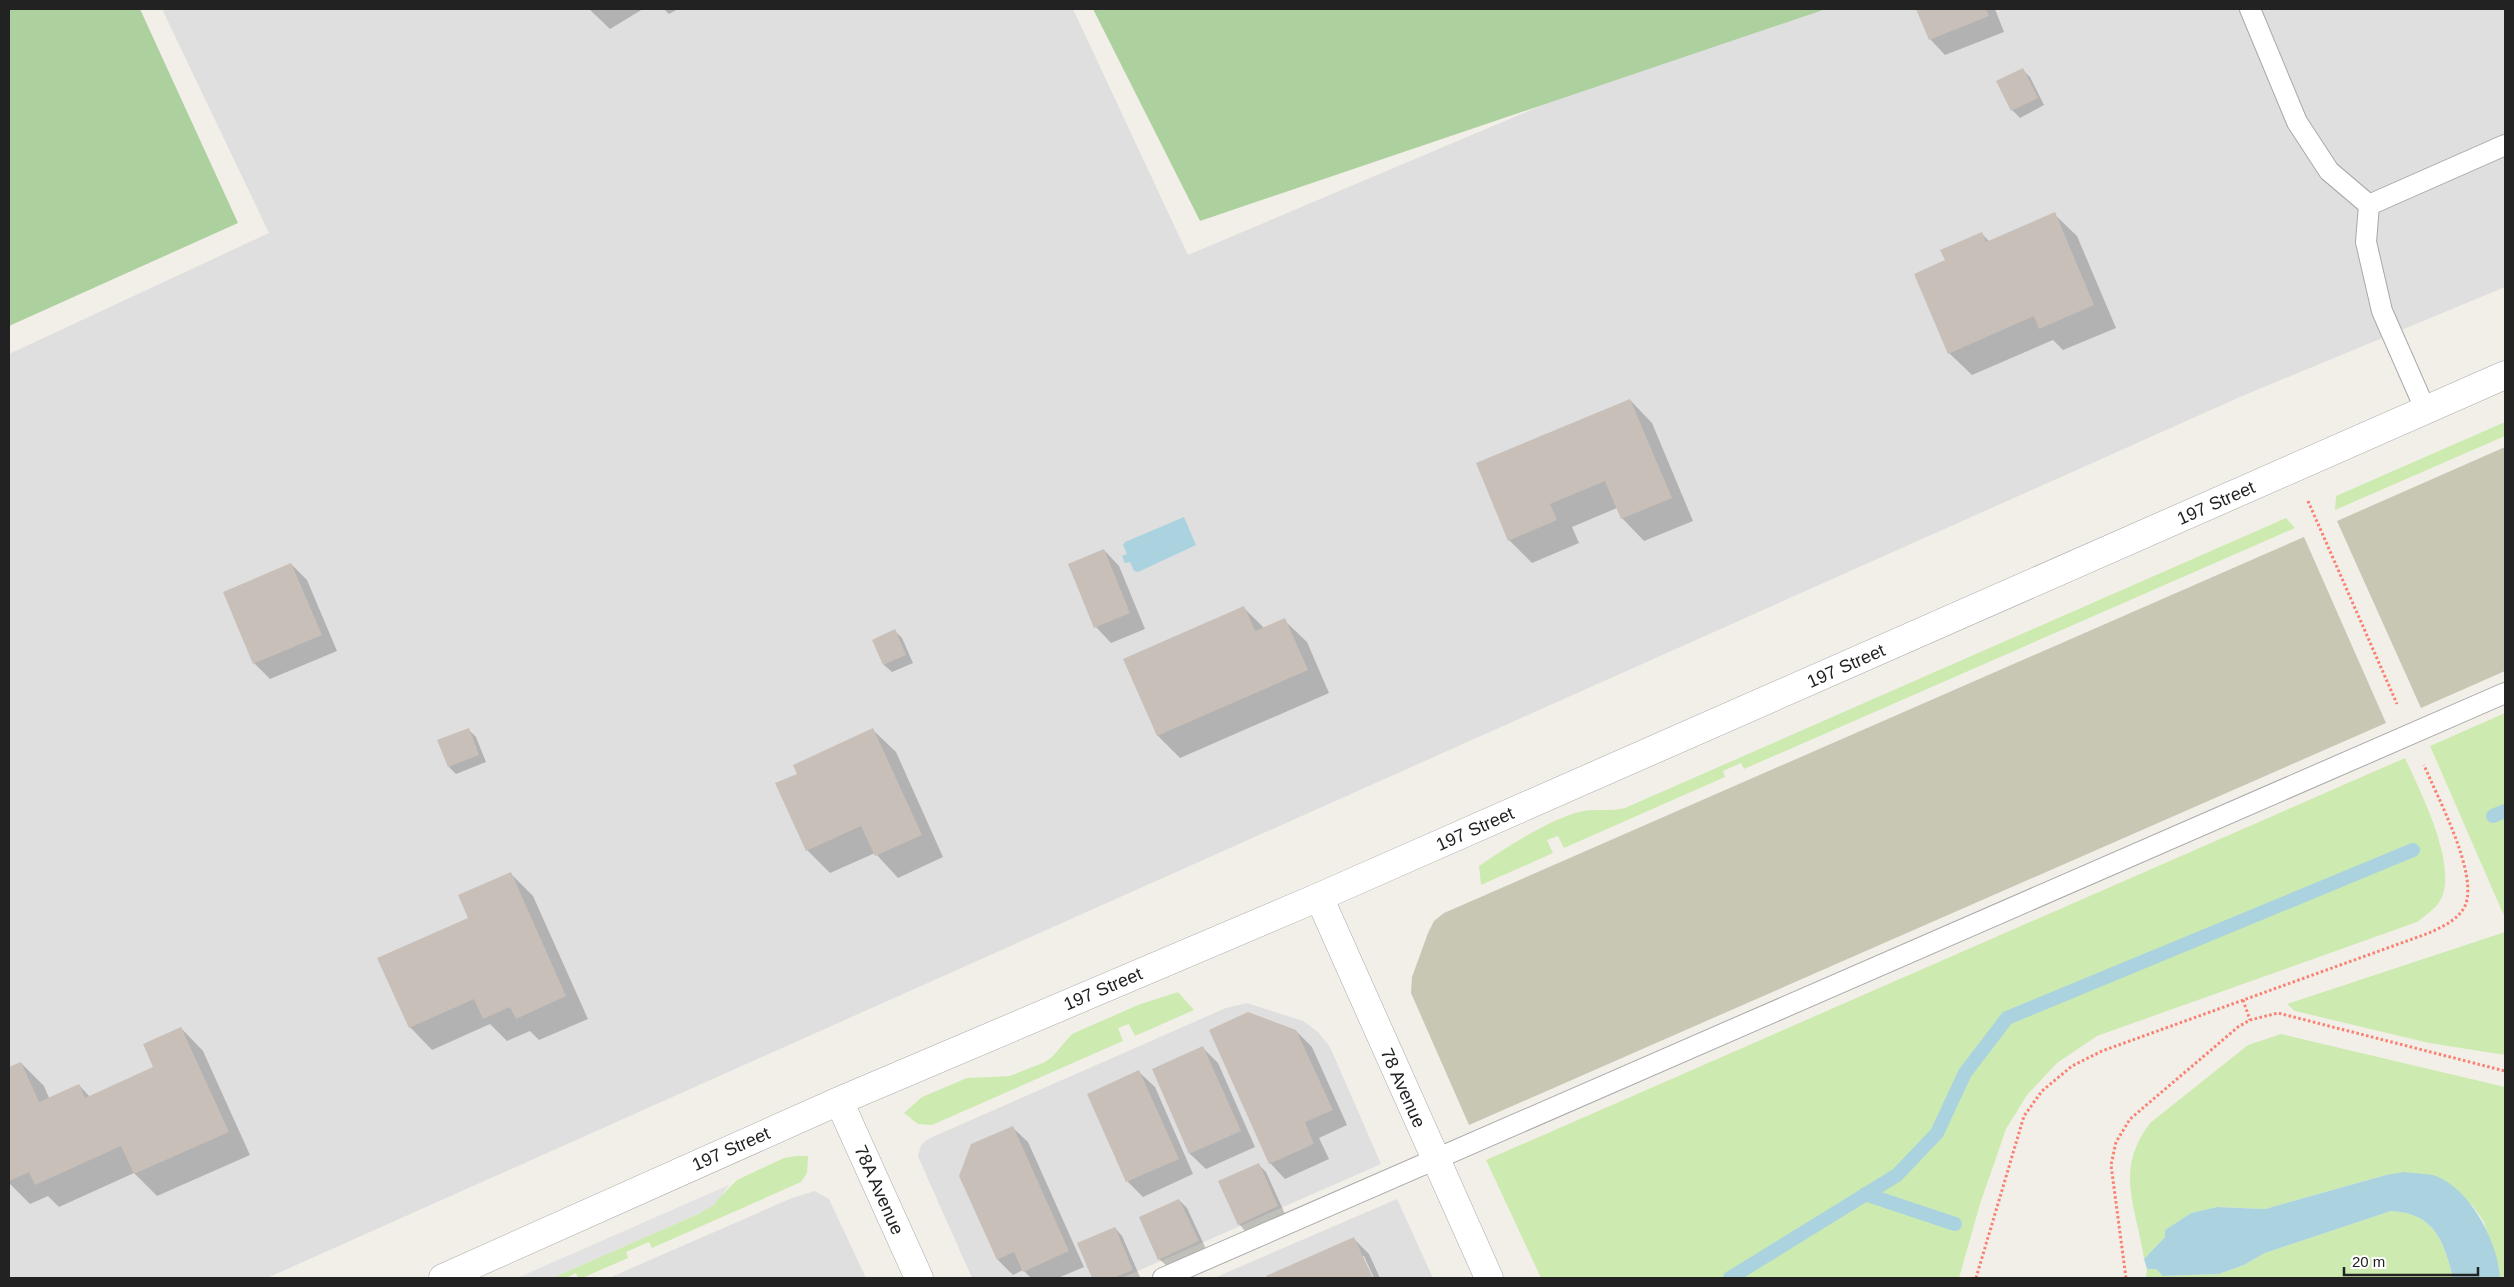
<svg xmlns="http://www.w3.org/2000/svg" width="2514" height="1287" font-family="Helvetica,sans-serif">
<style>
.residential{fill:#e0dfdf}
.construction{fill:#c7c7b4}
.grass{fill:#cdebb0}
.forest{fill:#add19e}
.parking{fill:#e2e2e2}
.water{fill:#aad3df}
.shadow{fill:#0003}
.lines{fill:none;stroke-linecap:round;stroke-linejoin:round}
.stream{stroke:#aad3df;stroke-width:14}
.building{fill:#c7bfb8}
.lane-casing{stroke:#a9a9a9;stroke-width:22}
.street-casing{stroke:#a9a9a9;stroke-width:29}
.path{stroke:#fa8072;stroke-width:3;stroke-dasharray:2.5 2.5;stroke-linecap:butt}
.lane{stroke:#fff;stroke-width:20}
.street{stroke:#fff;stroke-width:28}
.labels{text-anchor:middle;dominant-baseline:central;stroke-width:5;stroke-linejoin:round;paint-order:stroke}
.street-label{font-size:18px;fill:#222;stroke:#fff}
</style>
<rect width="100%" height="100%" fill="#f2efe9"/>
<!-- residential -->
<path class="residential" d="M162 9H1073L1188 255 1769 9H2505V287L2240 397 267 1278H9V354L269 233Z
M1247 1003 1303 1021 1318 1032 1330 1047 1381 1164 1122 1278H972L920 1161 918 1156 921 1145 928 1139 1226 1008Z
M815 1191 829 1199 866 1278H609L792 1198Z
M1397 1199 1433 1278H1214Z"/>
<!-- construction -->
<path class="construction" d="M2505 447V671L2421 708 2337 521Z
M2304 537 2386 723 1469 1125 1411 993 1412 977 1428 933 1434 921 1444 913Z"/>
<!-- grass -->
<path class="grass" d="M2505 422V436L2335 510 2336 496Z
M2286 518 2295 528 1744 769 1741 763 1723 771 1725 777 1564 848 1558 836 1547 840 1553 853 1481 885 1479 866C1504 849 1550 819 1579 812 1594 808 1609 812 1625 808Z
M2505 713V918L2430 746Z
M2405 758C2420 791 2462 872 2438 904 2432 911 2424 917 2417 922L2097 1036 2057 1063 2027 1095 2006 1129 1980 1204 1959 1278H1541L1486 1160Z
M2505 932V1055L2429 1043 2295 1011 2287 1004Z
M1178 992 1194 1010 1135 1036 1129 1024 1118 1028 1123 1041 932 1125 918 1124 904 1113 922 1097 967 1078 1010 1076 1045 1062 1052 1057 1072 1034 1138 1005Z
M2281 1034 2505 1087V1278H2500L2499 1268 2484 1222 2473 1206 2449 1186 2386 1175 2265 1209 2217 1207 2191 1213 2165 1230V1237L2144 1259C2136 1205 2114 1171 2150 1123L2248 1045Z
M796 1156H808L807 1173 801 1182 652 1248 649 1242 626 1252 628 1258 582 1278H578L576 1273 566 1278H552L700 1213 721 1196 737 1180 784 1158Z
M2391 1211C2435 1213 2444 1242 2453 1278H2146L2147 1269H2156L2163 1276 2219 1274 2244 1265 2265 1253Z"/>
<!-- forest -->
<path class="forest" d="M9 9H140L238 223 9 326Z
M1093 9H1826L1200 221Z"/>
<!-- parking -->
<path class="parking" d="M729 1185 714 1205 700 1213 552 1278H517Z"/>
<!-- water -->
<path class="water" d="M1184 517 1196 545 1138 572 1134 571 1130 562 1125 563 1122 556 1127 554 1123 545 1125 542Z
M2404 1172C2414 1174 2427 1173 2436 1176 2471 1190 2498 1242 2500 1278H2453C2444 1242 2435 1213 2391 1211L2265 1253 2244 1265 2219 1274 2163 1276 2156 1269H2147L2144 1259 2165 1237V1230L2191 1213 2217 1207 2265 1209 2386 1175Z"/>
<!-- shadow -->
<path class="shadow" d="M589 9H643L610 29Z
M664 9H678L669 14Z
M1917 9H1995L2004 32 1945 55 1930 39Z
M2023 70 2030 77 2044 105 2020 118 2012 110Z
M2054 214 2077 236 2116 328 2063 350 2053 340 1972 375 1949 353 1947 261 1981 233 1990 242Z
M1630 400 1652 423 1693 521 1644 541 1622 518 1617 508 1572 527 1579 543 1532 563 1509 540Z
M1104 550 1119 566 1145 629 1111 643 1096 627Z
M291 564 307 580 337 651 270 679 254 663Z
M1244 608 1265 629 1284 620 1307 642 1329 693 1180 758 1158 736 1125 660Z
M895 631 902 638 913 663 892 672 884 665Z
M468 729 476 737 486 762 456 774 449 767Z
M873 730 896 752 943 857 898 878 875 853 830 873 807 850 777 784 799 774Z
M510 873 533 896 588 1019 539 1040 530 1031 507 1041 490 1024 432 1050 410 1027 470 918Z
M181 1028 203 1051 250 1155 157 1196 134 1173 59 1207 48 1196 30 1204 9 1183V1069L21 1063 44 1086 49 1098 79 1085 90 1097 155 1068Z
M1296 1031 1312 1047 1347 1125 1319 1138 1329 1159 1285 1179 1270 1163Z
M1203 1048 1218 1063 1255 1147 1206 1169 1190 1154 1153 1070Z
M1139 1072 1155 1087 1193 1174 1143 1197 1127 1181 1089 1095Z
M1012 1127 1028 1142 1084 1267 1058 1278H1031L1023 1270 1013 1275 998 1260Z
M1259 1165 1266 1172 1285 1214 1246 1232 1239 1224Z
M1179 1200 1187 1208 1206 1249 1167 1266 1159 1259Z
M1115 1228 1122 1236 1140 1277 1093 1278 1078 1244Z
M1354 1239 1369 1254 1380 1278H1374L1364 1256H1361L1371 1278H1268Z"/>
<g class="lines">
<!-- stream -->
<path class="stream" d="M2493 816 2505 811
M1865 1194 1955 1224
M1730 1278 1897 1175 1937 1133 1965 1073 2007 1018 2413 850"/>
</g>
<!-- building -->
<path class="building" d="M1916 9H1986L1989 16 1929 40Z
M2023 68 2038 98 2011 111 1996 81Z
M2055 212 2094 305 2039 329 2034 316 1948 354 1914 274 1945 260 1940 250 1982 232 1986 242Z
M1630 399 1672 498 1621 519 1605 481 1550 504 1557 520 1508 541 1476 463Z
M1104 549 1130 613 1094 628 1068 564Z
M291 563 322 635 253 664 223 592Z
M1244 606 1255 631 1285 618 1308 670 1157 736 1123 659Z
M895 629 906 655 883 665 872 640Z
M469 728 479 755 448 767 437 740Z
M873 728 922 835 875 856 861 826 806 851 775 783 797 774 793 765Z
M511 872 566 996 516 1019 510 1007 483 1019 474 999 409 1028 377 958 468 918 458 895Z
M1248 1012 1296 1030 1333 1110 1305 1122 1314 1144 1269 1164 1209 1030Z
M181 1027 229 1132 134 1174 121 1146 35 1185 29 1172 9 1181V1067L21 1062 39 1102 79 1084 85 1098 153 1067 143 1044Z
M1203 1046 1241 1131 1189 1154 1152 1069Z
M1139 1070 1179 1159 1126 1182 1087 1094Z
M1013 1126 1069 1251 1023 1272 1014 1252 997 1260 959 1176 971 1144Z
M1259 1163 1278 1206 1238 1225 1218 1181Z
M1179 1199 1199 1241 1158 1260 1139 1217Z
M1115 1227 1133 1270 1113 1278H1092L1077 1243Z
M1354 1237 1373 1278H1267L1266 1276Z"/>
<g class="lines">
<defs>
<path id="lane" d="M2250 9 2297 122 2329 171 2369 205
M2426 411 2382 311 2366 242 2369 205 2505 145
M1163 1278 2505 693"/>
<path id="street" d="M1319 897 1489 1278
M839 1101 919 1278
M443 1278 839 1101 1319 897 2505 375"/>
</defs>
<!-- lane casing -->
<use href="#lane" class="lane-casing"/>
<!-- street casing -->
<use href="#street" class="street-casing"/>
<!-- path -->
<path class="path" d="M2308 501 2397 704
M2243 1000 2250 1020
M1976 1278 2024 1116 2042 1091 2072 1066 2102 1051 2429 933C2442 927 2458 920 2465 906 2479 874 2437 797 2424 765
M2126 1278 2111 1165 2116 1142 2130 1119 2238 1027 2250 1020 2278 1013 2505 1071"/>
<!-- lane -->
<use href="#lane" class="lane"/>
<!-- street -->
<use href="#street" class="street"/>
</g>
<g class="labels">
<!-- street labels -->
<g class="street-label">
<text transform="translate(2216 503) rotate(-24)">197 Street</text>
<text transform="translate(1846 666) rotate(-24)">197 Street</text>
<text transform="translate(1475 829) rotate(-24)">197 Street</text>
<text transform="translate(1103 989) rotate(-23)">197 Street</text>
<text transform="translate(1403 1088) rotate(66)">78 Avenue</text>
<text transform="translate(731 1149) rotate(-24)">197 Street</text>
<text transform="translate(879 1190) rotate(66)">78A Avenue</text>
</g>
</g>
<!-- border -->
<rect width="2514" height="1287" fill="none" stroke="#222222" stroke-width="20"/>
<!-- scale -->
<path d="M2344 1267v8h134v-8" fill="none" stroke="#222222" stroke-width="2.5"/>
<text x="2352" y="1267" font-size="15" fill="#222222" stroke="#ffffff" stroke-width="4" paint-order="stroke">20 m</text>
</svg>
